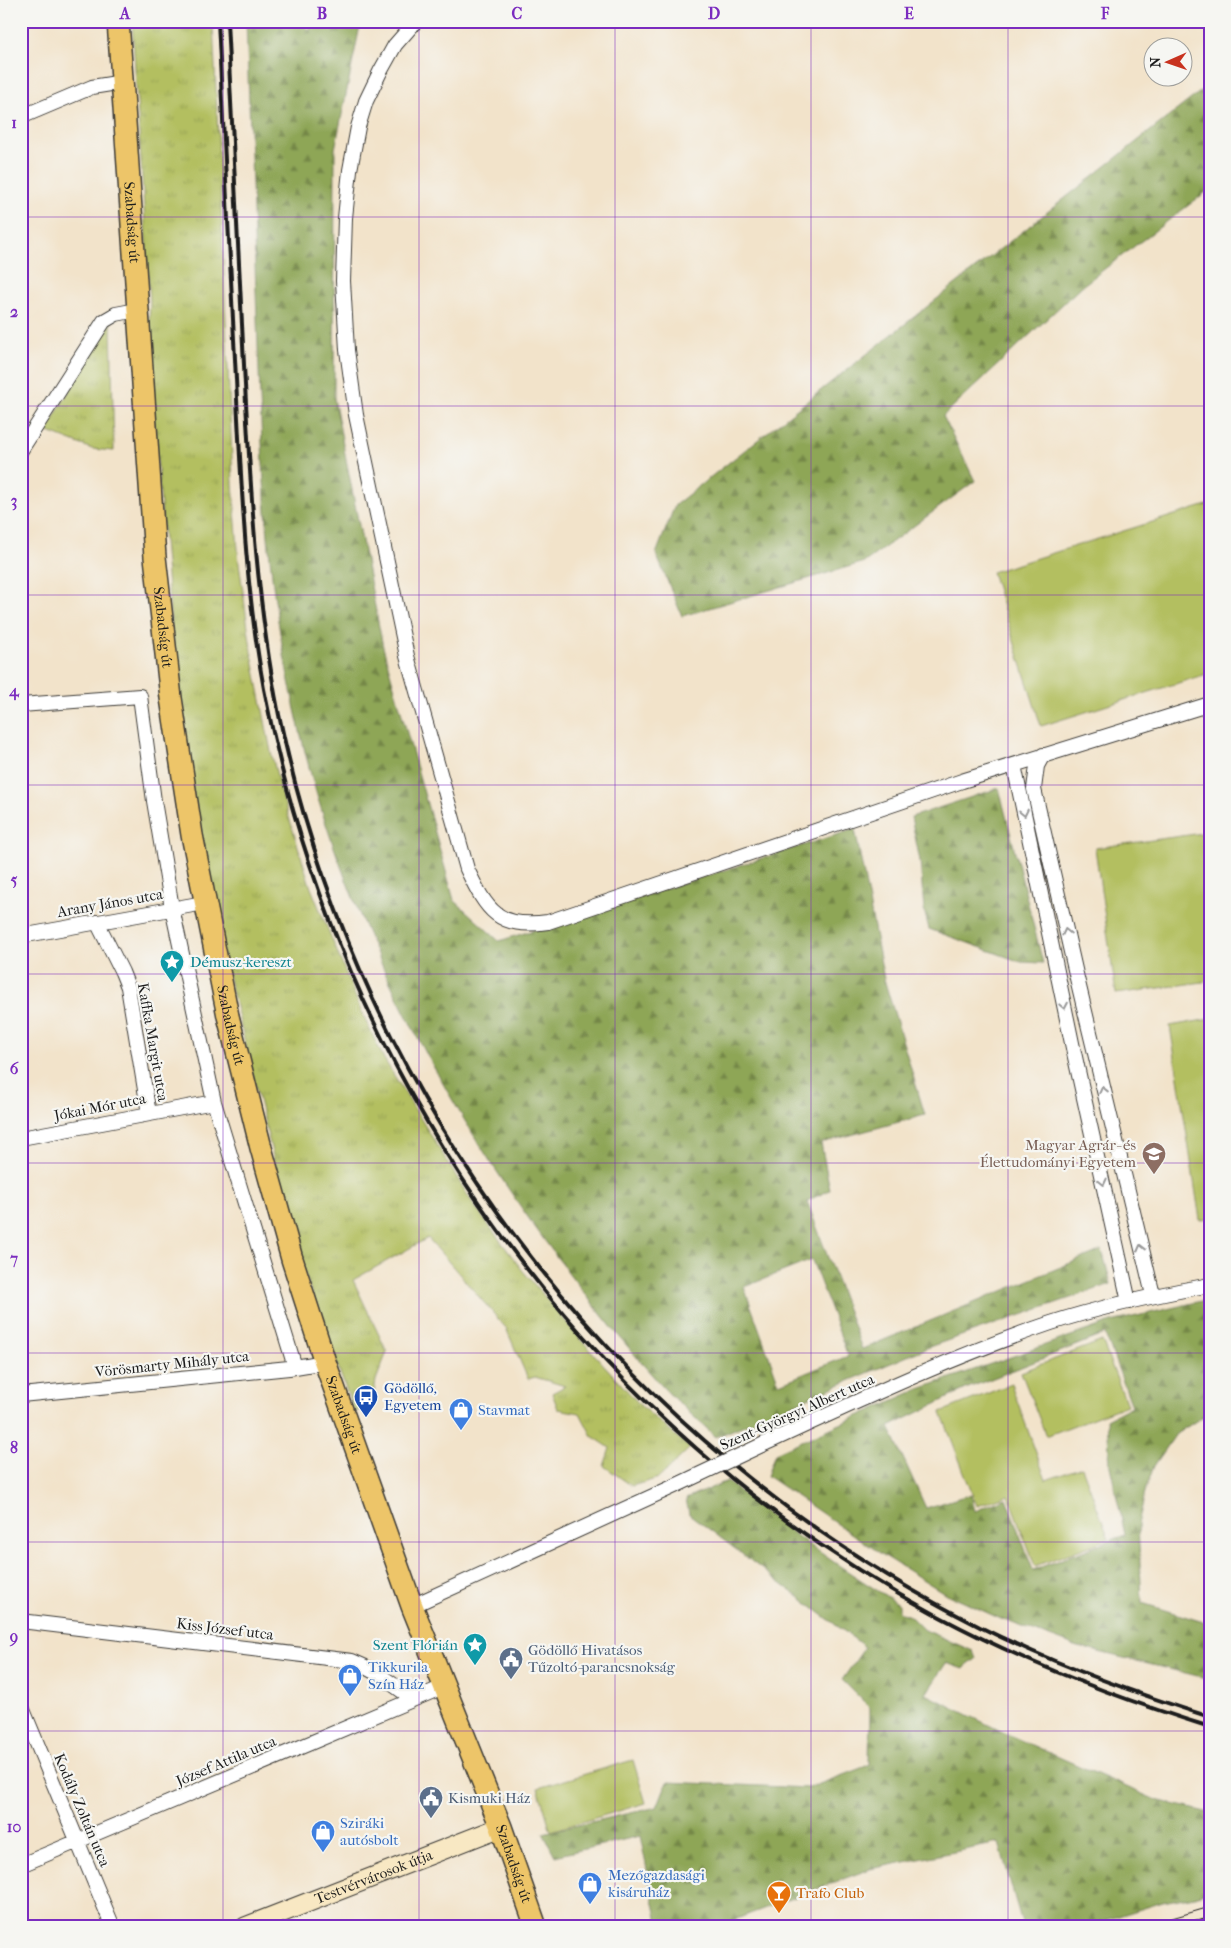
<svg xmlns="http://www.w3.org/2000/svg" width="1231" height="1948" font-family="'IM FELL French Canon',serif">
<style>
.grass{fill:url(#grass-tufts);stroke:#686e3e}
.forest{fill:url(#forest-firs);stroke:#55613a;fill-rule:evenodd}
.garden{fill:#b3bf61;stroke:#686e3e}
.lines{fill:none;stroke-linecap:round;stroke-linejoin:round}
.street-casing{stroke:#3c3a36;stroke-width:16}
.secondary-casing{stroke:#3c3a36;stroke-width:21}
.primary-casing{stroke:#3c3a36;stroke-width:24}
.street{stroke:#fff;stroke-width:14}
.secondary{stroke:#f8e8c3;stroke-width:19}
.primary{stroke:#edc569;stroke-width:21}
.tram{stroke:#1c1c1c;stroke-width:1}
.rail{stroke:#1c1c1c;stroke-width:4}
.street-bridge-casing{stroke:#3c3a36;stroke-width:16;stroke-linecap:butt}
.street-bridge{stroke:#fff;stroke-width:14}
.oneway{stroke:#999}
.grid{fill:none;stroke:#7b2cbf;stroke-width:1;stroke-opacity:0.55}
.labels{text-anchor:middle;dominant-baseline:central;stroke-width:4.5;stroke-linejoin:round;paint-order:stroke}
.street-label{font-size:15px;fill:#1c1c1c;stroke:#f6f6f2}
.culture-label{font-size:15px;fill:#0d838f;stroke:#f6f6f2;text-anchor:start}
.education-label{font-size:15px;fill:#785e54;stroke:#f6f6f2;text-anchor:end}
.transit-label{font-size:15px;fill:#164399;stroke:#f6f6f2;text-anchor:start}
.shop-label{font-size:15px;fill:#366cbe;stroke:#f6f6f2;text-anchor:start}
.service-label{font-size:15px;fill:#4e5e75;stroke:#f6f6f2;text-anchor:start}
.food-label{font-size:15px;fill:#c56008;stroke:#f6f6f2;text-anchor:start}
.neatline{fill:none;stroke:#7b2cbf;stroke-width:2}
.grid-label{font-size:16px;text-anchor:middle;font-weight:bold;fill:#7b2cbf}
</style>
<defs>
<pattern id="grass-tufts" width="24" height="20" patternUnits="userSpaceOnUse" patternTransform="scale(1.25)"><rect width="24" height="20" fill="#b3bf61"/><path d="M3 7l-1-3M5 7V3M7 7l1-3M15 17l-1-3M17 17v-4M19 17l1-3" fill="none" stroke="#99a454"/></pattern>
<pattern id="forest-firs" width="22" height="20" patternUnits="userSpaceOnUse" patternTransform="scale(1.25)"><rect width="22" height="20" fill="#8ea657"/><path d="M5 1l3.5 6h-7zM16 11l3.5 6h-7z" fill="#738647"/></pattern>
</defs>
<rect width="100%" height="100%" fill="#f6f6f2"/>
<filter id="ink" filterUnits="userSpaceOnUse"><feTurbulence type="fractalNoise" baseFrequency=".02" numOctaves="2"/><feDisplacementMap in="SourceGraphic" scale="10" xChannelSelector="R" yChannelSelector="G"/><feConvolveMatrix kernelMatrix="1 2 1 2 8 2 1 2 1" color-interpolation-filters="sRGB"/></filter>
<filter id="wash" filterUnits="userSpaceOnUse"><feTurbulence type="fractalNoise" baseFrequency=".0096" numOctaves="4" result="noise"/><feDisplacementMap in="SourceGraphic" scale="20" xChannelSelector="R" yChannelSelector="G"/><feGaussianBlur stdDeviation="1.12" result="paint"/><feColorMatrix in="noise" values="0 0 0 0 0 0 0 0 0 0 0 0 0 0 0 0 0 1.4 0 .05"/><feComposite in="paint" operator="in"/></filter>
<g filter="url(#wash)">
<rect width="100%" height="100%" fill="#f2e3ca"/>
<!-- grass -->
<path class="grass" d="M132 21H213L233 483 239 563 251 649 271 752 282 795 311 888 363 1015 384 1059 475 1207 523 1271 585 1344 641 1406 690 1448 659 1478 632 1486 604 1466 610 1448 592 1436 580 1413 558 1409 552 1393 565 1386 535 1377 528 1379 506 1328 428 1238 353 1280 387 1352 376 1380 372 1407 354 1412 296 1249 218 934 178 707 148 349 150 302Z
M111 323 114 451 92 449 46 431 101 335Z"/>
<!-- forest -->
<path class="forest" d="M246 21H294L310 30 313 21H361L335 149 334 398 383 647 454 900 499 941 855 829 884 979 925 1115 821 1143 830 1190 807 1201 862 1349 1102 1250 1111 1284 929 1347 716 1437C698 1420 677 1403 660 1384 515 1220 394 1030 325 821 305 760 291 696 280 633 264 538 262 442 258 347 254 238 250 130 246 21ZM812 1260 848 1356 779 1384 744 1287Z
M1210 84V189L1082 286 943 416 975 481 865 562 682 616 656 554 675 505Z
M999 788 1043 963 1021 962 929 929 924 910 920 861 911 817Z
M1210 1299V1412L1176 1434 1154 1466 1146 1488 1138 1525 1142 1603 1210 1624V1679L1074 1646 1001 1619 946 1594 883 1555 767 1476 775 1453 919 1389 1111 1322ZM1105 1334 1132 1406 1107 1419 1110 1466 1125 1535 1033 1570 1006 1498 975 1511 971 1494 926 1508 889 1427 968 1388Z
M727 1481C783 1528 837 1566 899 1604V1612L910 1616 924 1630 973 1651 976 1659 963 1669 946 1663 926 1694 1009 1735 1156 1800 1210 1813V1893L1163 1902 1084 1927H1023L999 1843 870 1869 715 1927H659L640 1836 555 1856 543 1833 657 1807 667 1782 809 1788 869 1765 870 1708 842 1680 865 1647 689 1514 686 1499Z"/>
<!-- garden -->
<path class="garden" d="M1210 504V673L1041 726 992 572Z
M1210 832V981L1116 994 1095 848Z
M1210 1019V1219L1200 1220 1170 1026Z
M1102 1341 1127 1405 1046 1436 1021 1372Z
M1011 1384 1046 1480 1082 1467 1109 1539 1035 1566 1008 1495 977 1506 941 1412Z
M633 1760 646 1803 551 1831 538 1788Z"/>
</g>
<g filter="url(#ink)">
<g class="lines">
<defs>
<path id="street" d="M416 21 395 45 380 72 366 101 358 127 350 170 345 218 343 281 347 350 356 415 407 656 467 869C487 911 498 929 548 922L962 781 1210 704
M21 117 92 87 123 82
M21 450 104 321 116 314 137 310
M21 705 140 696 154 801 172 908 214 1102 295 1367
M1043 755 1037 766 1034 789 1076 974 1153 1295
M1014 765 1073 1048 1129 1302
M97 922 122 972 128 987 149 1114
M21 936 204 903
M21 1138 214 1102
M21 1395 289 1368 325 1362
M764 1444C858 1401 953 1356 1051 1323 1103 1306 1156 1295 1210 1285
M412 1606 677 1485
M21 1621 352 1661C378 1671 392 1685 414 1699
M21 1705 113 1927
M21 1865 443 1687"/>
<g id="secondary">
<path id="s1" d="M245 1927 501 1827"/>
</g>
<g id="primary">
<path id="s2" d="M118 21 155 557 171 698 192 835 228 1016 261 1148 292 1259 325 1362 412 1606 501 1827 536 1927"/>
</g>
</defs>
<!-- street casing -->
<use href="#street" class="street-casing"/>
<!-- secondary casing -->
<use href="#secondary" class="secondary-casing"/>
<!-- primary casing -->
<use href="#primary" class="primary-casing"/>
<!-- street -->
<use href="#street" class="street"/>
<!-- secondary -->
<use href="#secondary" class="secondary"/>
<!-- primary -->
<use href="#primary" class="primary"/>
<!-- tram -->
<path class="tram" d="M1141 1927 1210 1907
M1175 1927 1210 1917"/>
<!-- rail -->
<path class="rail" d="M218 21C225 147 230 273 237 399 242 496 246 593 264 689 339 1081 586 1429 940 1617 1026 1663 1117 1698 1210 1727
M227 21C233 143 239 264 245 385 251 496 257 606 279 715 361 1109 622 1445 980 1627 1054 1664 1131 1692 1210 1717"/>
<defs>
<path id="street-bridge" d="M677 1485 764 1444"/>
</defs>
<!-- street-bridge casing -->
<use href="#street-bridge" class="street-bridge-casing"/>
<!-- street-bridge -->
<use href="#street-bridge" class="street-bridge"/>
</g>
<!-- one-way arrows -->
<defs><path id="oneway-chevron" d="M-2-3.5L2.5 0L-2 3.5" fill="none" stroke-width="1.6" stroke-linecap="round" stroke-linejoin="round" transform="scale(1.25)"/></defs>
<g class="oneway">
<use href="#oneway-chevron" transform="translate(1024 813) rotate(78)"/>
<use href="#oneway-chevron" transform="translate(1066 932) rotate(-103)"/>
<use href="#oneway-chevron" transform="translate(1064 1006) rotate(79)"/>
<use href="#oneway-chevron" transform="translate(1103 1090) rotate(-104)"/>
<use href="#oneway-chevron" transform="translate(1103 1182) rotate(77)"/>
<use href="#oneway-chevron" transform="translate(1141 1248) rotate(-104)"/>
</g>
</g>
<!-- grid -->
<path class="grid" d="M223 21V1927M419 21V1927M615 21V1927M811 21V1927M1008 21V1927M21 217H1210M21 406H1210M21 595H1210M21 785H1210M21 974H1210M21 1163H1210M21 1353H1210M21 1542H1210M21 1731H1210"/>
<!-- icons -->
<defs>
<symbol id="sight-pin" viewBox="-11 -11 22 30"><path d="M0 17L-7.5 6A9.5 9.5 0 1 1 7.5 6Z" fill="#0f9aa8" stroke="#f6f6f2"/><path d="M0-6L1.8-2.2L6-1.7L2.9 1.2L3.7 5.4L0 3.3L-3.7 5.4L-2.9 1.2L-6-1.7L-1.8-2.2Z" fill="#fff"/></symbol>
<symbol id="university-pin" viewBox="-11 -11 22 30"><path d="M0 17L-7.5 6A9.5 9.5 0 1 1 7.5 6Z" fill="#8d6e63" stroke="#f6f6f2"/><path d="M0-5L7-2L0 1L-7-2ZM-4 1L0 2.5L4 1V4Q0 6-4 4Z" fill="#fff"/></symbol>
<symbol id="bus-pin" viewBox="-11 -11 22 30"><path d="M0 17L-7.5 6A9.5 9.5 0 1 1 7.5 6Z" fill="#1a4fb4" stroke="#f6f6f2"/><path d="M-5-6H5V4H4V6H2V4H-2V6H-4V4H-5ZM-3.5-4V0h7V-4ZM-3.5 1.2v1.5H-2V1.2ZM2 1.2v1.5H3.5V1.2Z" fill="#fff"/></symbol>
<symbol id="shop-pin" viewBox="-11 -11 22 30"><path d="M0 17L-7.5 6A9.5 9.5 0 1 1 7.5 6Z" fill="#3f7fe0" stroke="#f6f6f2"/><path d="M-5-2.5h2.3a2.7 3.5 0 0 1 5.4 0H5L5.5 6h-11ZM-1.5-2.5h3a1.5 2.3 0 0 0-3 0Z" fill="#fff"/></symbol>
<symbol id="civic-pin" viewBox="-11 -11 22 30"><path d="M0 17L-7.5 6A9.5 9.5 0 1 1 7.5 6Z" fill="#5c6f8a" stroke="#f6f6f2"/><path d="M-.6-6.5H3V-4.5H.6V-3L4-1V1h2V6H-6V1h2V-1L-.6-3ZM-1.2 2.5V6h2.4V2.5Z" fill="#fff"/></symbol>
<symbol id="bar-pin" viewBox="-11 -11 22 30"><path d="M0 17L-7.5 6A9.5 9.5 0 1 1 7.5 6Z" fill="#e8710a" stroke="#f6f6f2"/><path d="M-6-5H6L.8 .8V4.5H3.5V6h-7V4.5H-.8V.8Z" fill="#fff"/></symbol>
</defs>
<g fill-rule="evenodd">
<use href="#sight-pin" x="158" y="948" width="28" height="38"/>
<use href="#university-pin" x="1140" y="1140" width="28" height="38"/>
<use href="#bus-pin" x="352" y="1383" width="28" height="38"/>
<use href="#shop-pin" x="447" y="1396" width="28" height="38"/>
<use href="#sight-pin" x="461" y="1631" width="28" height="38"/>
<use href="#civic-pin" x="497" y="1645" width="28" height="38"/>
<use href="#shop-pin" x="336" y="1662" width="28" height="38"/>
<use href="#civic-pin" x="417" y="1784" width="28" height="38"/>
<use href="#shop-pin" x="309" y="1818" width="28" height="38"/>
<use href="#shop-pin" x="576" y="1870" width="28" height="38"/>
<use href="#bar-pin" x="765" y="1879" width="28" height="38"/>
</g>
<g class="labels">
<!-- street labels -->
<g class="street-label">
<text stroke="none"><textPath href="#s2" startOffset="202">Szabadság út</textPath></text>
<text stroke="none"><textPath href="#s2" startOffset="608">Szabadság út</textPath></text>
<text transform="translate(110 903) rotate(-10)">Arany János utca</text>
<text stroke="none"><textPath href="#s2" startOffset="1012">Szabadság út</textPath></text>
<text transform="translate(153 1042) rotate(80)">Kaffka Margit utca</text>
<text transform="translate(100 1107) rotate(-11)">Jókai Mór utca</text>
<text transform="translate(172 1364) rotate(-6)">Vörösmarty Mihály utca</text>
<text transform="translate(797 1412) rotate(-24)">Szent-Györgyi Albert utca</text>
<text stroke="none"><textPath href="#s2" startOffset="1418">Szabadság út</textPath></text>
<text transform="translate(225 1629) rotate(7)">Kiss József utca</text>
<text transform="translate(226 1761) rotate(-23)">József Attila utca</text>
<text transform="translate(82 1810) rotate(67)">Kodály Zoltán utca</text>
<text stroke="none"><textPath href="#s2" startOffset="1898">Szabadság út</textPath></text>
<text stroke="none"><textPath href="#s1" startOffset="138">Testvérvárosok útja</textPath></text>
</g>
<!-- culture labels -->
<g class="culture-label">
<text x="190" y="962">Démusz-kereszt</text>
<text x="458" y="1645" text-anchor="end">Szent Flórián</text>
</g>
<!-- education labels -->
<g class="education-label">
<text x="1136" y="1145">Magyar Agrár- és<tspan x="1136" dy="17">Élettudományi Egyetem</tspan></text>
</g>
<!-- transit labels -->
<g class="transit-label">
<text x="384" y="1388">Gödöllő,<tspan x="384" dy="17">Egyetem</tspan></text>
</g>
<!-- shop labels -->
<g class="shop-label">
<text x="478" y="1410">Stavmat</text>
<text x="368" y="1667">Tikkurila<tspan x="368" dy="17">Szín Ház</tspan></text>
<text x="340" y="1823">Sziráki<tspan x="340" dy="17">autósbolt</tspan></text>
<text x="608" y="1875">Mezőgazdasági<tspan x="608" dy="17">kisáruház</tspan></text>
</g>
<!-- service labels -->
<g class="service-label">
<text x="528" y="1650">Gödöllő Hivatásos<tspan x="528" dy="17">Tűzoltó-parancsnokság</tspan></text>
<text x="448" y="1798">Kismuki Ház</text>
</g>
<!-- food labels -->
<g class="food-label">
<text x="796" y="1893">Trafo Club</text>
</g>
</g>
<!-- margin -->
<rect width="1231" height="1948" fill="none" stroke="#f6f6f2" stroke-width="55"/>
<!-- north arrow -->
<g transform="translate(1168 62) rotate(268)"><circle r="24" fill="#f6f6f2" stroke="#9f9f9c"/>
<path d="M0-4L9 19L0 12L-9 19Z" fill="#c8321e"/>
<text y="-8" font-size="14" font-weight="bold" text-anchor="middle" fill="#1c1c1c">N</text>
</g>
<rect x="28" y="28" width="1176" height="1892" class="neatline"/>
<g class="grid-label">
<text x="125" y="19">A</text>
<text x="322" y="19">B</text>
<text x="517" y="19">C</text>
<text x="714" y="19">D</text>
<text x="909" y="19">E</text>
<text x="1105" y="19">F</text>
<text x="14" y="128">1</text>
<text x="14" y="317">2</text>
<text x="14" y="506">3</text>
<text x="14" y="696">4</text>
<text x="14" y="885">5</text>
<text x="14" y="1074">6</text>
<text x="14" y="1264">7</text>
<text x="14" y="1453">8</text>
<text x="14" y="1642">9</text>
<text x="14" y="1832">10</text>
</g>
</svg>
